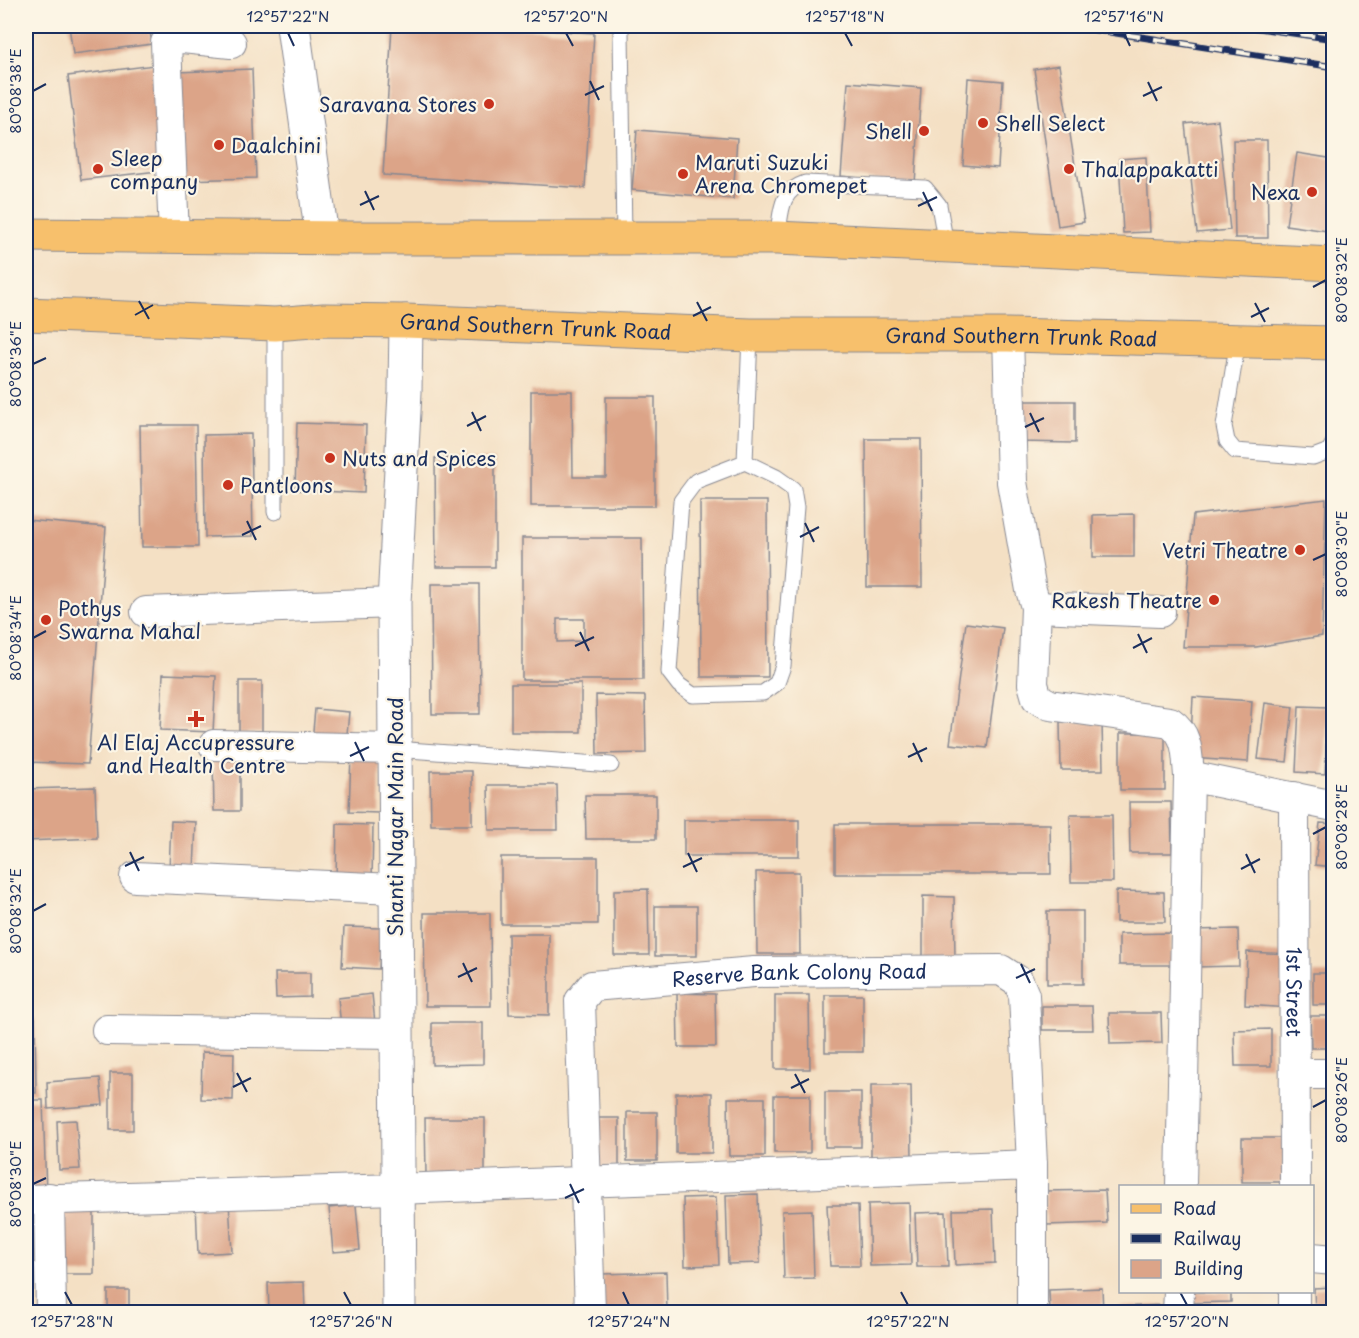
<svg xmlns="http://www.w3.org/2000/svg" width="1359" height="1338" font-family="'Playpen Sans',sans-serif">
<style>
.building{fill:#dca488;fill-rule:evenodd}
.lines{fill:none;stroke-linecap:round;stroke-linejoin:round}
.service-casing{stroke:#888891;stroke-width:17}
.minor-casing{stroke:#888891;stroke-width:32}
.tertiary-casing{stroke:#888891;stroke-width:35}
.primary-casing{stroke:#888891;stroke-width:35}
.service{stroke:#fff;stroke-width:15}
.minor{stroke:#fff;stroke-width:30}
.tertiary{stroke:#fff;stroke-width:33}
.primary{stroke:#f7c06c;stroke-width:33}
.rail-casing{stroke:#1b2f5e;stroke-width:7}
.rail{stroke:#fcf5e5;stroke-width:4.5;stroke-dasharray:14;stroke-linecap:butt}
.ticks{fill:none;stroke:#1b2f5e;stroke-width:2}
.poi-dot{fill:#c8321e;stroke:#fcf5e5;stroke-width:2}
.labels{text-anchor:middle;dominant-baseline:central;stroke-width:4.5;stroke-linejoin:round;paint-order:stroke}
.poi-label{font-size:20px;fill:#1b2f5e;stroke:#fcf5e5;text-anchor:start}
.street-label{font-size:20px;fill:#1b2f5e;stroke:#fcf5e5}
.neatline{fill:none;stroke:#1b2f5e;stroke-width:2}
.ticks-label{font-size:15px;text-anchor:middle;fill:#1b2f5e}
</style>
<rect width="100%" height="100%" fill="#fcf5e5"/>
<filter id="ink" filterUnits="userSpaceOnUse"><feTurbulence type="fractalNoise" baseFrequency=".0167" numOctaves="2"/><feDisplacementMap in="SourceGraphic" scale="12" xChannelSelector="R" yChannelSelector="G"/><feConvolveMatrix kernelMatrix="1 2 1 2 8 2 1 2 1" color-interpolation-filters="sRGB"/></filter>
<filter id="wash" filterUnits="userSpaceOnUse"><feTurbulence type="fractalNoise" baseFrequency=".008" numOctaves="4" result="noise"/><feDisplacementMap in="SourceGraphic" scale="24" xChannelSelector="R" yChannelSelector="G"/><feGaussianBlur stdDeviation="1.35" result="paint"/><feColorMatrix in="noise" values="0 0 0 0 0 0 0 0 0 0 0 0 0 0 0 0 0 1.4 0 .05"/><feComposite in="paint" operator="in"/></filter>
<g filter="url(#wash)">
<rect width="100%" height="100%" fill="#f4e0c4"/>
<g id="blocks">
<!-- building -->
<path class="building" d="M69 26H149L152 44 73 54Z
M392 26H472L594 33 585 188 383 175Z
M154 65 166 170 81 180 68 76Z
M1059 65 1084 222 1058 226 1034 69Z
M252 69 256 178 182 180 178 72Z
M968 78 1003 81 998 168 963 165Z
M848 82 921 88 915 184 841 176Z
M1218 120 1230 230 1197 233 1185 124Z
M637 130 737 138 733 199 632 190Z
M1233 140H1267L1268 238H1235Z
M1297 153 1334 159V232L1286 225Z
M1146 157 1150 232 1123 233 1119 159Z
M531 391H572L573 477H606V397H655V506H531Z
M1020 401H1075V443L1020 442Z
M297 423 366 425 364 493 295 490Z
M140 425H196L198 547H142Z
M251 434 253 536 205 537 204 435Z
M866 439H921L922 587H867Z
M435 458 495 459V567H436Z
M1326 499 1322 636 1256 647H1183L1193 515Z
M700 501H767L768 677H701Z
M1134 514V557H1093V515Z
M26 520 106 527 88 764 26 762Z
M522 538H642L643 680H522ZM557 619H584V641L557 642Z
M431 584H479L480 714H432Z
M966 623 1003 628 987 748 950 744Z
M163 674 216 676 213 732 160 730Z
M239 681H262V733H239Z
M511 684H581V732H511Z
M596 695 645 696 646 753 597 754Z
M1193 697 1252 701 1248 762 1190 758Z
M1265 703 1293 707 1287 762 1258 759Z
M1299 706 1328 707 1325 774 1296 772Z
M315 709 349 712 346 745 312 742Z
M1060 722H1102L1103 770H1061Z
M1120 733H1165V790H1120Z
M351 754 380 755 379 813 349 812Z
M213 759H240V811H214Z
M430 771H472V825H431Z
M488 785H557L558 830H489Z
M95 787 97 838 26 841V789Z
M585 795H656V839H586Z
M1129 802H1171L1172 853H1130Z
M1070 815H1112L1113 882H1071Z
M684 820H799V856H684Z
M171 821 196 822 194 872 169 871Z
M1320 823 1334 824V867L1315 865Z
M337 824 373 825 372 881H336Z
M835 824H1050L1051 874H835Z
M501 857H598V924H501Z
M756 872H799L800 954H757Z
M648 889 649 955H614V890Z
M1116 891 1164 892 1165 922H1116Z
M923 896 954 897 955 959 923 960Z
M655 906H697V956H655Z
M1047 911H1083V984H1047Z
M424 913H490L491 1006H425Z
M344 927 381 928 379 969 342 967Z
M1238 929 1239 966 1193 967 1192 930Z
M1171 933V965H1119V934Z
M508 934H549V1015L509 1014Z
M1247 952 1293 954 1290 1008 1245 1005Z
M275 973H310V997L276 998Z
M1313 973H1334V1005H1313Z
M677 993 715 994 716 1047H678Z
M372 994 375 1023 341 1026 338 998Z
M775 995H809L810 1069H775Z
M825 995H863V1052H825Z
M1042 1006H1092L1093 1030H1042Z
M1109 1013H1161L1162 1043 1110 1044Z
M1310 1016H1334V1048H1311Z
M26 1018H35L36 1093H26Z
M432 1023H483V1064L432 1065Z
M1271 1029V1066H1235L1234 1030Z
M202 1052 234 1053 233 1100 201 1099Z
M110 1073H133V1130H110Z
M100 1078 103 1105 48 1109 47 1082Z
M871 1085H911L912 1159H871Z
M825 1092H861V1147H825Z
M676 1093H712V1153H676Z
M774 1095H810V1153H774Z
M728 1098H765V1156H729Z
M26 1100H43L46 1193 26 1194Z
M627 1112H657V1161H627Z
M425 1118H485V1174H426Z
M593 1118H619V1167H593Z
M76 1120 80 1169 59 1170 57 1121Z
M1242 1138H1284V1182H1242Z
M1105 1190 1107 1223 1046 1225 1045 1191Z
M758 1194 760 1263 728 1264 726 1195Z
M716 1197 719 1265 685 1266 683 1198Z
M229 1202 232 1252 198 1254 196 1204Z
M909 1203 911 1265 870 1266 868 1204Z
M356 1205 360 1250 333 1252 329 1208Z
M827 1205H858L860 1266H830Z
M60 1208H94V1274H60Z
M993 1209 995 1263 955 1265 953 1210Z
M812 1210 814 1278 784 1279 782 1211Z
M946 1212 948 1267H917L915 1213Z
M666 1272 667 1312H603L602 1274Z
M304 1282 305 1312H269L268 1283Z
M1334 1287V1312H1315L1314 1288Z
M1102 1288 1103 1312H1050L1049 1290Z
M108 1290H129V1312H108Z
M1182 1292H1231V1302L1182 1303Z
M1163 1305 1164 1312H1117V1307Z"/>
</g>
</g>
<g filter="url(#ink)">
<use href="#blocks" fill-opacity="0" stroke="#888891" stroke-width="1.5"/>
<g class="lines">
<defs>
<path id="service" d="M621 32 624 238
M777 238C782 213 778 192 805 183L925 188 939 205 946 245
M275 324V512
M1238 340 1224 426 1227 441 1235 451 1313 457 1329 451 1334 442
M745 462 776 477 793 489 796 507 783 666 777 683 763 693 693 695 679 685 669 672 681 501 696 481 745 462 750 335
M395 749 611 765"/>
<g id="minor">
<path d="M174 236 166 43 173 37 231 43"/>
<path d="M1008 335 1012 482 1031 590 1036 607 1033 684 1037 698 1050 705 1170 722C1189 735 1187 756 1189 776L1181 1186"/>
<path d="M1036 607 1160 612"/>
<path d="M146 612 394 603"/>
<path d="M214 745 395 749"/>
<path d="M1189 776 1334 806"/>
<path id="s1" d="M1294 797 1295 1186"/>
<path d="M135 877 394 889"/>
<path d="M107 1030 397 1034"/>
<path d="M1295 1074H1334"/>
<path d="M49 1198 51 1312"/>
<path d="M26 1200 397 1189 1032 1165V1312"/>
<path d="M1312 1258 1334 1260"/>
<path id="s2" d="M590 1312 580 1001 592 986 754 972 1001 970 1018 981 1024 995 1032 1165"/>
<path d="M1178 1312 1179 1292"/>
<path d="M1294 1312V1292"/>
</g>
<path id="tertiary" d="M293 26 322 237
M399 1312 394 603 405 392 406 321"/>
<g id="primary">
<path d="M26 235 353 238H777L1334 264"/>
<path id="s3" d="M26 314 275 324 324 320 406 321 750 335H1008L1334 343"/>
</g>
</defs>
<!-- service casing -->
<use href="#service" class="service-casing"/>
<!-- minor casing -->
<use href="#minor" class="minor-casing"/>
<!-- tertiary casing -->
<use href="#tertiary" class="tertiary-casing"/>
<!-- primary casing -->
<use href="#primary" class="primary-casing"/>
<!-- service -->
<use href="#service" class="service"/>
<!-- minor -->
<use href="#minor" class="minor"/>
<!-- tertiary -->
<use href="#tertiary" class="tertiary"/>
<!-- primary -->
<use href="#primary" class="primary"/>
<defs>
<path id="rail" d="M1071 26 1334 67
M1245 26 1334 39"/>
</defs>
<!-- rail casing -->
<use href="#rail" class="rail-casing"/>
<!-- rail -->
<use href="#rail" class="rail"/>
</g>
</g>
<!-- ticks -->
<path class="ticks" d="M288 33 294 46M566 33 573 46M845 33 852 46M1124 33 1130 46M590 81 599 100M1148 82 1157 101M33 91 46 84M585 95 604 86M1143 96 1162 87M365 191 374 210M923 192 932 211M360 205 379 196M918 206 937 197M1313 287 1326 280M139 301 149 319M697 302 707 321M1255 303 1265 322M135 315 153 305M693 316 711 307M1251 317 1269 308M33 364 46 358M472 412 481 431M1030 413 1039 432M467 426 486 416M1025 427 1044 418M247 521 256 540M805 523 814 542M242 535 261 526M800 537 819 527M1313 560 1326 554M580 632 589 651M1138 634 1147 653M33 638 46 631M575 646 594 637M1133 648 1152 638M355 742 364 761M913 743 922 762M350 756 369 747M908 757 927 748M1313 834 1326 827M130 852 139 871M688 853 697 872M1246 854 1255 873M125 866 144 857M683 867 702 858M1241 869 1260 859M33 911 46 904M463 963 472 982M1021 964 1030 983M458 977 477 968M1016 978 1035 969M237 1073 247 1092M795 1074 805 1093M233 1087 251 1078M791 1088 809 1079M1313 1107 1326 1100M33 1184 46 1178M570 1184 579 1203M565 1198 584 1189M65 1292 72 1305M344 1292 351 1305M623 1292 629 1305M901 1292 908 1305M1180 1292 1187 1305"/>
<!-- markers -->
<g class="poi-dot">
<circle cx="489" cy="104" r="6"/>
<circle cx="983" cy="123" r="6"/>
<circle cx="924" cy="131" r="6"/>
<circle cx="219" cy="145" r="6"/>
<circle cx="98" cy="169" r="6"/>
<circle cx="1069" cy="169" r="6"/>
<circle cx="683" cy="174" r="6"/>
<circle cx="1312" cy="192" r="6"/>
<circle cx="330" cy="458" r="6"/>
<circle cx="228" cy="485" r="6"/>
<circle cx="1300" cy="550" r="6"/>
<circle cx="1214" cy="600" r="6"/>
<circle cx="46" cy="620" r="6"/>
<path d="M193 710h6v6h6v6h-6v6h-6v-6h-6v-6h6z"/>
</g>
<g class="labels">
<!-- poi labels -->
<g class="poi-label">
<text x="477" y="104" text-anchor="end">Saravana Stores</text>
<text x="995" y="123">Shell Select</text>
<text x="912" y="131" text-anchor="end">Shell</text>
<text x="231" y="145">Daalchini</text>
<text x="110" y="158">Sleep<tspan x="110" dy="23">company</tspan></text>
<text x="695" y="162">Maruti Suzuki<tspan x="695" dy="23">Arena Chromepet</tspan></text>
<text x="1081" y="169">Thalappakatti</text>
<text x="1300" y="192" text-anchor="end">Nexa</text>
<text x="342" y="458">Nuts and Spices</text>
<text x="240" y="485">Pantloons</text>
<text x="1288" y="550" text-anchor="end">Vetri Theatre</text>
<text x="1202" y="600" text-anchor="end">Rakesh Theatre</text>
<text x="58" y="608">Pothys<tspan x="58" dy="23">Swarna Mahal</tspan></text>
<text x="196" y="742" text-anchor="middle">Al Elaj Accupressure<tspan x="196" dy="23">and Health Centre</tspan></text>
</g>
<!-- street labels -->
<g class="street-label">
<text stroke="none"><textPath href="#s3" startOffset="510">Grand Southern Trunk Road</textPath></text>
<text stroke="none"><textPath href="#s3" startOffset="996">Grand Southern Trunk Road</textPath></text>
<text transform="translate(395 817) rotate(-90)">Shanti Nagar Main Road</text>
<text stroke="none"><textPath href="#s2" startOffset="538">Reserve Bank Colony Road</textPath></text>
<text stroke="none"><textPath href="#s1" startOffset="195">1st Street</textPath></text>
</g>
</g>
<!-- margin -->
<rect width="1359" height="1338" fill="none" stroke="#fcf5e5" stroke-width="66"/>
<!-- legend -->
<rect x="1119" y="1185" width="195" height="108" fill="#fcf5e5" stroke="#a2a6af" stroke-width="1.5"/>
<rect x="1131" y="1204" width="30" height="9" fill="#f7c06c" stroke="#a2a6af" stroke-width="1.5"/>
<text x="1173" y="1215" font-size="18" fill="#1b2f5e">Road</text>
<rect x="1131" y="1234" width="30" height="9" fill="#1b2f5e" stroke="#a2a6af" stroke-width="1.5"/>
<text x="1173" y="1245" font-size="18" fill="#1b2f5e">Railway</text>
<rect x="1131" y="1260" width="30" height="18" fill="#dca488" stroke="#a2a6af" stroke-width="1.5"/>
<text x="1173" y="1275" font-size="18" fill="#1b2f5e">Building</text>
<rect x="33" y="33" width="1293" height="1272" class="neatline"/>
<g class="ticks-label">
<text x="288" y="22">12°57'22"N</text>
<text x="566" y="22">12°57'20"N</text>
<text x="845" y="22">12°57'18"N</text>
<text x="1124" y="22">12°57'16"N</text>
<text transform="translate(16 91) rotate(-90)" y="5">80°08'38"E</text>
<text transform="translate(1342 280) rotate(-90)" y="5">80°08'32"E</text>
<text transform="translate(16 364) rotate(-90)" y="5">80°08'36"E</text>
<text transform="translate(1342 554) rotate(-90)" y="5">80°08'30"E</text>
<text transform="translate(16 638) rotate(-90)" y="5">80°08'34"E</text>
<text transform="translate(1342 827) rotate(-90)" y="5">80°08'28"E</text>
<text transform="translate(16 911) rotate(-90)" y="5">80°08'32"E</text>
<text transform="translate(1342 1100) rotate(-90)" y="5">80°08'26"E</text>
<text transform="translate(16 1184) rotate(-90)" y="5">80°08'30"E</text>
<text x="72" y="1327">12°57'28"N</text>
<text x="351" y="1327">12°57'26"N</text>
<text x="629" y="1327">12°57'24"N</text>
<text x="908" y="1327">12°57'22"N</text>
<text x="1187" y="1327">12°57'20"N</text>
</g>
</svg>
